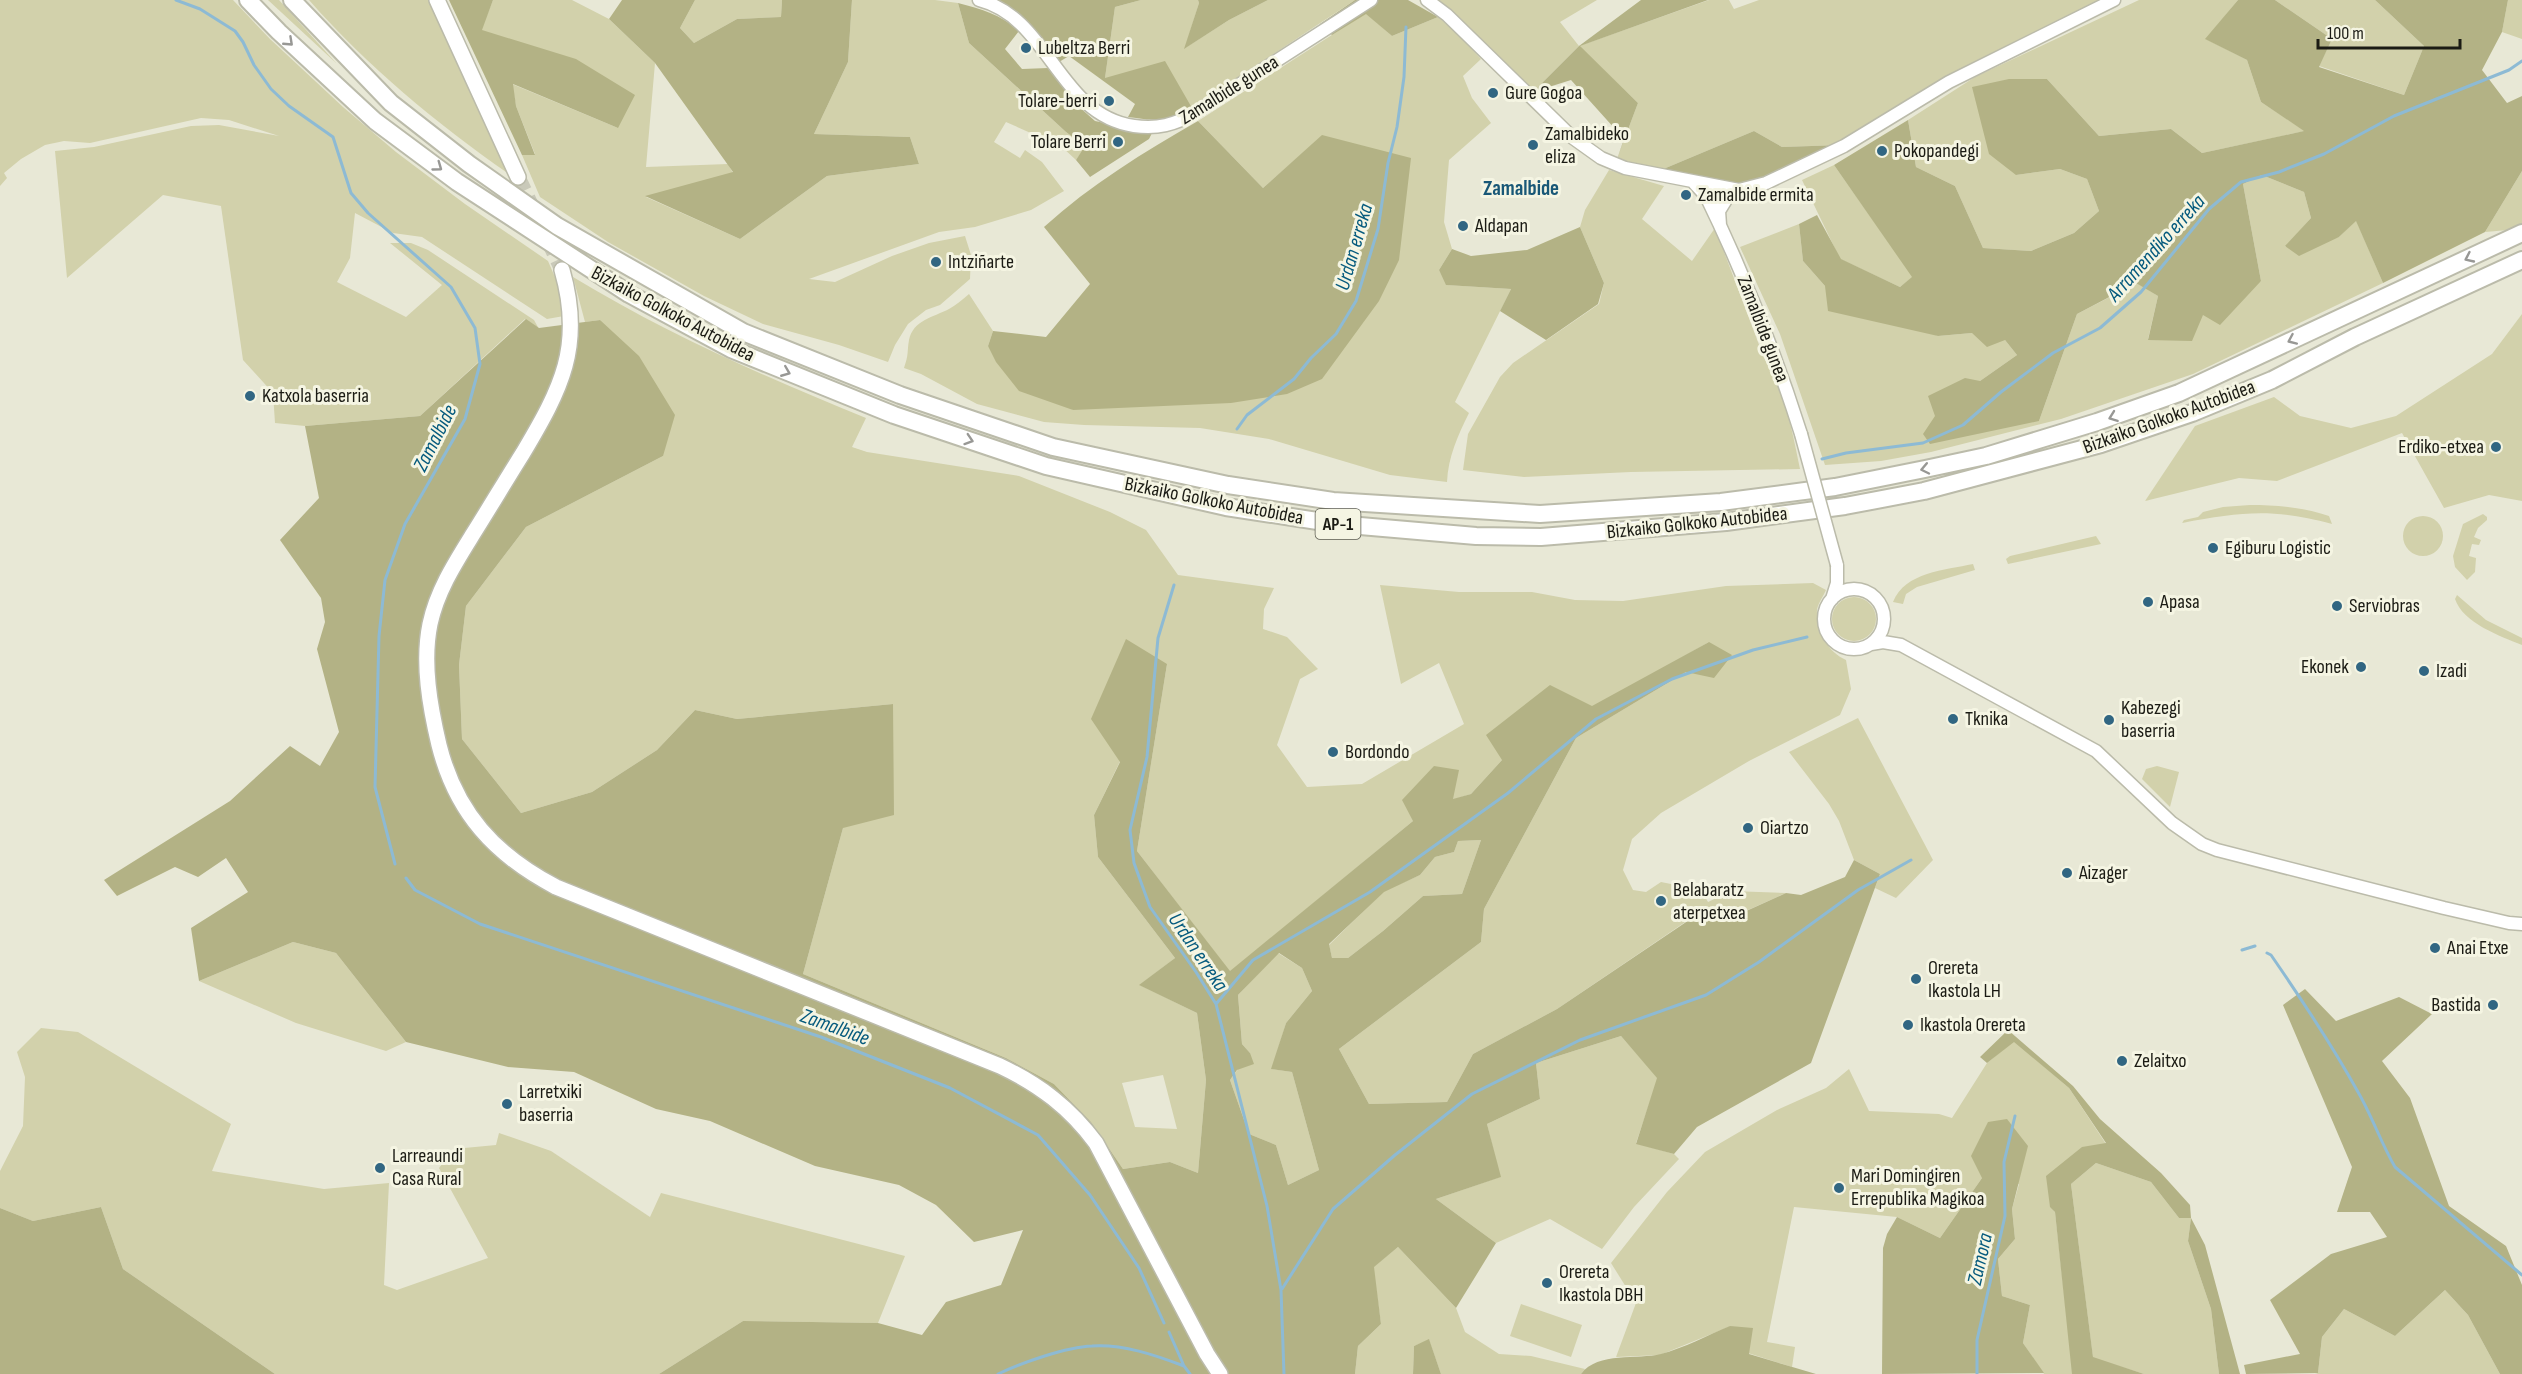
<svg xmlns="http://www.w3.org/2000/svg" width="2522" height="1374" font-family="'Sofia Sans Condensed',sans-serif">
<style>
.green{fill:#d2d1ab;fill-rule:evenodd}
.forest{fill:#b3b285;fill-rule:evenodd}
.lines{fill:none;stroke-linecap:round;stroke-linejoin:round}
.stream{stroke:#8dbad4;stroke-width:3}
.major-tunnel{stroke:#c9c9b9;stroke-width:15;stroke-dasharray:15 8;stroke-linecap:butt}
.minor-casing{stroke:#bba;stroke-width:15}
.major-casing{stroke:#bba;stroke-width:18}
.highway-casing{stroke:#bba;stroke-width:20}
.minor{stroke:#fff;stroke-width:12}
.major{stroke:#fff;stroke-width:15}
.highway{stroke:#fff;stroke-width:16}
.minor-bridge-casing{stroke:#bba;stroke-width:15;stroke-linecap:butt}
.minor-bridge{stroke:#fff;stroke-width:12}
.oneway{stroke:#989895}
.poi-dot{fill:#316682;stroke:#f5f5e3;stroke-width:2}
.labels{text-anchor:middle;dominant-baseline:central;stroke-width:6;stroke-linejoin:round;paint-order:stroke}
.shield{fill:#f5f5e3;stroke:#5c5c52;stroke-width:1.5}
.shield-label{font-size:18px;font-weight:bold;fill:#1b1b14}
.poi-label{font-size:20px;fill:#1b1b14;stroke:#f5f5e3;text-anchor:start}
.street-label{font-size:20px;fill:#1b1b14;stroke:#f5f5e3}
.neighbourhood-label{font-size:21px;font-weight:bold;fill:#195877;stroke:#f5f5e3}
.water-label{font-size:21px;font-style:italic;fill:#055a7d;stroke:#f5f5e3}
</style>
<rect width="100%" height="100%" fill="#e8e8d6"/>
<!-- green -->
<path class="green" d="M0 0H233L270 39 343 107 396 152 465 204 548 261 557 282 564 316 547 319 422 237 393 233 355 213 350 258 337 282 406 317 442 285 390 243H411L428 250 534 320 539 329 525 319 420 416 305 426 275 423 273 393 243 360 221 206 163 195 67 278 55 151 94 147 191 126 219 125 279 136 229 120 201 118 90 143 64 141 45 145 21 159 4 173 7 178 0 186Z
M268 0H279L336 63Z
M309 0H430L509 174C436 123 368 67 309 0Z
M493 0H572L609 19 655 63 646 167 728 164 733 173 646 197 740 239 827 176 919 164 910 137 814 134 848 62 852 0H935L958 3 969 43 1066 132 1086 146 1076 160 1062 147 1006 122 994 142 1020 158 1025 150 1042 162 1064 191 1031 210 975 227 939 232 809 279 835 282 892 256 929 243 965 236 971 255 970 279 940 305 926 310 908 324 895 345 888 362 839 345 763 324 704 296 608 242 540 197 522 155 535 154 516 106 512 84 618 128 481 30Z
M695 0H782L781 17 737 19 694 43 680 28Z
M1141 0H1198L1199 3 1185 48 1229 20 1268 0H1355L1192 108 1105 78 1115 7Z
M1437 0H1597L1560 22 1579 46 1709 0H1729L1734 9 1759 0H2108L1841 145 1782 147 1754 131 1661 170 1617 159 1638 103 1579 46 1533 92Z
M2139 0H2238L2206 39 2247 60 2261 102 2305 131 2202 153 2171 129 2099 136 2047 79 2016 175 2060 169 2087 179 2099 211 2074 233 2031 251 1983 248 1955 186 1916 167 1908 120 1975 77Z
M2275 0H2375L2424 46 2404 95 2319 66 2332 39Z
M2508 0H2522V39L2502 32Z
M1366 13 1392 36 1438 17 1457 33 1481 59 1463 76 1472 98 1491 123 1449 160 1444 222 1452 249 1439 270 1447 285 1511 289 1455 402 1469 413C1458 435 1448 457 1447 482L1390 475 1269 439 1200 428 1084 425 1044 422 977 404 921 374 904 368C909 354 907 352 909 340 913 320 934 317 949 309 956 305 963 299 969 294L993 331 988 346 1073 410 1322 136 1263 188 1198 121Z
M1834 165 1913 277 1900 287 1840 259 1802 180Z
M1609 170 1664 186 1642 219 1692 261 1715 228 1764 358C1785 391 1792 430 1800 469L1631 472 1524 477 1463 470 1468 434 1500 377 1513 363 1599 304 1604 283 1580 227 1585 210Z
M2522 171V225L2508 230 2485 232Z
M2262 175 2304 192 2311 218 2285 247 2339 237 2356 220 2383 283 2193 374 2061 419 1931 452 1881 461 1825 465 1780 334 1740 247 1799 224 1803 261 1825 286 1938 336 1972 333 2005 340 2017 355 1980 381 2039 421 2077 314 2137 283 2158 296 2148 339 2203 315 2261 281 2243 184Z
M573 277C667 334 765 377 866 418L852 447 867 452 1019 476 1110 512 1146 530 1178 575 1274 588 1264 609 1263 629 1287 637 1318 669 1300 679 1277 745 1307 787 1362 784 1464 724 1439 663 1401 684 1380 585 1459 592H1532L1575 600 1623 601 1726 586 1813 583 1826 590C1823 597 1816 606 1817 613 1817 632 1828 652 1846 660L1851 689 1840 715 1749 761 1661 813 1632 839 1623 870 1633 890 1646 892 1661 882 1701 890 1708 902 1731 891 1786 893 1721 922 1703 910 1557 1009 1473 1054 1447 1102 1369 1104 1339 1049 1481 942 1484 909 1576 738 1686 672 1709 642 1502 760 1471 794 1452 800 1413 821 1230 972 1137 851 1167 664 1094 815 1098 857 1175 958 1140 985 1197 1013 1206 1080 1198 1173 1170 1162 1123 1169 1091 1122 1054 1084 1006 1058 803 974 843 828 893 704 737 719 695 710 657 750 592 792 521 813 462 739 459 665 466 606 526 527 663 456 600 320 585 322ZM1163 1075 1177 1129 1135 1127 1122 1083Z
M2522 314V501L2489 495 2444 508 2402 433 2277 481 2239 478 2145 501 2195 426 2274 397 2300 416 2351 428 2396 416 2492 354Z
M2250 505C2277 505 2303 507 2329 516L2332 524C2273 508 2241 512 2182 523L2184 520 2198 517 2203 512 2223 507Z
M2483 514 2487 517V520L2478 528 2474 537 2481 540 2479 545 2472 544 2469 556 2476 558 2475 572 2467 580 2455 567 2453 556 2463 524Z
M2403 536a20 20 0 1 1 40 0a20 20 0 1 1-40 0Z
M2096 536 2101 544 2008 564 2006 559 2010 556Z
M1973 564 1975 570 1917 587 1906 594 1903 604 1893 602C1905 572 1945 570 1973 564Z
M2457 595 2486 620 2522 638V645C2500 636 2463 623 2455 599Z
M1832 619a22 22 0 1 1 44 0a22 22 0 1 1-44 0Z
M1858 718 1933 860 1896 898 1875 888 1880 874 1854 860 1839 821 1829 804 1789 752Z
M2157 766 2179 772 2170 807 2142 779 2146 769Z
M1481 840 1462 894 1423 896 1383 931 1348 958H1332L1329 945 1384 891 1420 875 1435 857 1454 852 1458 841Z
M293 942 336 953 406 1042 386 1051 296 1023 199 981Z
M1278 953 1302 968 1312 991 1286 1023 1272 1069 1292 1072 1319 1170 1288 1185 1276 1145 1249 1134 1230 1080 1250 1053 1242 1044 1238 995Z
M41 1028 78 1032 231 1124 212 1171 324 1189 389 1183 384 1285 397 1290 488 1258 439 1168 454 1149 496 1145 499 1133 551 1151 650 1217 661 1193 905 1256 878 1323 743 1321 659 1374H275L123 1269 101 1207 33 1221 0 1208V1171L23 1126 25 1077 17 1052Z
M1621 1036 1658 1078 1636 1143 1674 1154 1679 1159 1634 1207 1602 1249 1550 1219 1496 1243 1436 1199 1500 1177 1487 1124 1540 1099 1536 1063Z
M2014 1041 2069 1088 2106 1144 2050 1206 2055 1212 2073 1374H2044L2023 1343 2030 1305 2002 1296 1998 1259 2015 1239 2012 1209 2019 1184 1982 1178 1940 1238 1897 1217 1794 1207 1767 1342 1795 1347 1792 1367 1748 1353 1731 1326 1660 1355 1616 1357 1636 1303 1611 1263 1667 1192 1705 1152 1777 1110 1826 1088 1849 1069 1869 1111 1939 1114 1952 1118 1987 1063Z
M2096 1163 2151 1182 2179 1218H2191L2188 1241 2211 1309 2219 1374H2144L2093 1358 2071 1184Z
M1398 1247 1456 1308 1465 1332 1499 1354 1531 1356 1585 1369 1581 1374H1441L1429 1340 1414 1346 1413 1374H1355L1358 1346 1381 1324 1373 1267Z
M2445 1290 2468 1315 2500 1374H2315L2318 1373 2322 1337 2344 1309 2395 1336Z
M1521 1304 1582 1325 1571 1357 1510 1336Z"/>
<!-- forest -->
<path class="forest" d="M449 0H493L482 30 576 59 635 95 618 128 513 84 516 106 535 155H522Z
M622 0H695L680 28 694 43 737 19 781 17 782 0H852L848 62 814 134 910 137 919 164 827 176 740 239 645 196 733 172 655 63 609 19Z
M996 0H1141L1115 7 1105 78 1165 61 1192 108C1166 123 1157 121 1128 117L1135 104 1069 56 1059 62 1017 12Z
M1198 0H1268L1229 20 1184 49 1199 3Z
M1355 0H1408L1438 17 1392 36 1366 14 1332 35 1320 24Z
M1641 0H1708L1580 46 1638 103 1617 159 1624 139 1571 80 1533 92 1579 46Z
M2238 0H2275L2332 39 2319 67 2404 95 2424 46 2375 0H2508L2502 32 2482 70 2507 103 2522 96V171L2485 232 2383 283 2356 221 2339 237 2299 256 2285 246 2311 218 2304 192 2262 175 2243 184 2261 281 2220 325 2203 315 2192 341 2148 340 2158 296 2136 283 2077 314 2039 421 1930 444 1923 434 1935 416 1928 396 1965 378 1980 381 2017 355 2005 340 1987 347 1972 333 1938 336 1828 311 1825 286 1803 261 1799 224 1817 215 1841 259 1900 287 1912 277 1834 165 1908 120 1916 167 1955 186 1983 248 2031 251 2074 233 2099 211 2087 179 2060 169 2016 175 1989 154 1972 87 2009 79H2047L2099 136 2171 129 2202 153 2304 131 2261 102 2247 60 2205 39Z
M958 3C981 9 1002 15 1019 31L1005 49 1022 69 1048 68 1077 105 1095 121 1152 133 1149 139 1090 177 1076 160 1085 146 1066 132 969 43Z
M1198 121 1263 188 1322 135 1411 158 1399 260 1379 301 1322 379 1287 394 1231 403 1073 410 1019 391 996 362 988 346 993 331 1046 337 1090 284 1044 227C1090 185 1144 152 1198 121Z
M1754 131 1782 147 1841 145 1743 186 1661 170Z
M1580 227 1604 283 1598 304 1546 340 1500 311 1511 289 1446 285 1439 270 1452 249 1471 256 1527 250Z
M526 319 539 328 600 320 639 356 675 415 663 456 526 527 466 606 459 665 462 739 521 813 592 792 657 750 695 710 737 719 893 704 894 815 843 828 803 974 1006 1058 1054 1084 1091 1122 1123 1169 1170 1162 1198 1173 1206 1080 1197 1013 1139 985 1175 958 1098 857 1094 815 1120 762 1091 719 1126 639 1167 664 1137 851 1230 971 1413 821 1402 800 1434 766 1459 770 1453 799 1471 794 1502 760 1486 735 1550 685 1592 706 1709 642 1732 655 1714 678 1686 672 1576 738 1484 909 1481 942 1339 1049 1369 1104 1447 1102 1473 1054 1557 1009 1704 910 1722 922 1786 893 1801 895 1845 877 1854 860 1880 874 1811 1063 1697 1127 1674 1154 1636 1144 1657 1078 1621 1036 1536 1063 1540 1099 1487 1124 1501 1177 1436 1199 1496 1243 1456 1308 1398 1247 1374 1267 1381 1324 1358 1346 1355 1374H659L743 1321 878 1323 922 1335 946 1302 1001 1285 1023 1230 974 1242 936 1205 899 1185 815 1166 710 1121 656 1109 574 1072 508 1067 406 1042 336 953 293 942 199 981 191 928 248 892 226 858 198 877 175 867 117 896 104 880 230 801 290 746 320 766 339 732 317 649 325 622 321 598 280 540 319 498 305 426 420 416ZM1481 840 1462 894 1423 896 1383 931 1348 958H1332L1329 944 1384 892 1420 875 1435 857 1454 852 1458 841ZM1279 953 1302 968 1312 991 1286 1023 1271 1069 1292 1072 1319 1170 1288 1185 1276 1145 1249 1134 1230 1080 1237 1070 1254 1064 1250 1053 1242 1044 1238 995Z
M2305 989 2336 1021 2399 997 2432 1014 2382 1061 2410 1098 2449 1206 2506 1246 2522 1285V1374H2500L2468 1315 2445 1290 2395 1336 2344 1309 2322 1337 2318 1373 2246 1374 2244 1365 2300 1354 2270 1300 2331 1254 2387 1237 2370 1212H2337L2352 1167 2283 1005Z
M2008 1030 2073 1086 2100 1119 2161 1173 2190 1205 2191 1218 2205 1245 2240 1374H2219L2211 1309 2188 1241 2191 1218H2179L2151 1182 2096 1163 2071 1184 2093 1357 2144 1374H2072L2055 1212 2050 1207 2046 1176 2082 1147 2106 1143 2069 1088 2014 1042 1987 1063 1980 1057Z
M2007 1119 2028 1146 2012 1209 2015 1239 1998 1259 2002 1296 2030 1305 2023 1343 2044 1373 1882 1374 1883 1248 1887 1234 1897 1217 1940 1238 1982 1178 1971 1156 1988 1122Z
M101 1207 123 1269 275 1374H0V1208L33 1221Z
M1730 1326 1753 1328 1749 1354 1816 1374H1581C1598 1351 1638 1360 1661 1354 1684 1348 1708 1335 1730 1326Z
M1429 1339 1441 1374H1413L1414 1346Z"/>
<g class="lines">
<!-- stream -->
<path class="stream" d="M176 0 200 9 235 31 243 42 254 65 271 89 289 106 333 137 351 193 368 213 451 287 475 328 480 364 465 419 405 524 385 580 379 636 375 787 395 864
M1237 429 1247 415 1294 379 1311 358 1336 334 1356 301 1378 229 1388 163 1397 127 1404 77 1406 27
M1822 459 1846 453 1923 443 1963 425 2001 392 2053 353 2100 328 2141 292 2209 209 2241 182 2279 172 2324 154 2394 116 2509 70 2522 61
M1174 585 1158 638 1147 757 1130 830 1134 863 1150 907 1196 972 1216 1004 1267 1206 1281 1290 1284 1374
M406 878 415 890 480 924 821 1037 950 1088 1038 1135 1090 1195 1139 1268 1164 1323
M2242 950 2255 946
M2267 953 2271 955C2302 1000 2332 1045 2358 1092 2372 1116 2381 1143 2395 1167L2522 1275
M1216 1004 1253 960 1370 892 1508 793 1596 719 1672 679 1753 650 1807 637
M1282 1289 1333 1209 1395 1155 1472 1094 1580 1040 1706 995 1759 962 1858 890 1911 860
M1169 1332 1184 1366 1190 1374
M998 1374C1021 1363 1066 1347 1092 1346 1123 1344 1155 1355 1184 1366
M1977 1374V1340L2005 1216 2004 1162 2015 1116"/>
<!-- major-tunnel -->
<path class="major-tunnel" d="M518 177 562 270"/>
<defs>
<path id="minor" d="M979 0C1050 18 1058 115 1134 126 1158 129 1174 125 1195 113L1371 0
M1427 0 1447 15 1573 138 1601 158 1625 168 1739 190
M1694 183 1706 196C1744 274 1775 352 1801 434
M1720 225 1719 211 1727 198 1739 190 1766 183 1844 146 1949 82 2114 0
M1824 619a30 30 0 1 1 60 0a30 30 0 1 1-60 0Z
M1832 599 1837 583V565
M1871 644 1883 642 1901 645 2096 751 2172 823 2202 844 2217 850 2444 908 2509 923 2522 924"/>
<path id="major" d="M437 0 518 177
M562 270C584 346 561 389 523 453 506 480 490 507 473 534 455 563 437 591 430 624 422 663 430 707 439 745 456 813 495 855 556 887L1000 1066C1040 1085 1070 1108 1096 1143L1207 1354 1220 1374"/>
<path id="highway" d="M248 0 279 32 375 121 457 182 629 294 731 349 894 415 1046 466 1226 507 1337 524 1476 536 1541 537 1726 522 1845 506 1924 491 2101 444 2192 413 2272 380 2355 337 2522 260
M292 0 391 103 469 164 557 226 743 332 900 395 1053 447 1228 485 1333 501 1540 514 1721 502 1835 487 1925 469 1986 456 2097 422 2179 393 2522 233"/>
</defs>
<!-- minor casing -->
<use href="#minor" class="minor-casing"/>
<!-- major casing -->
<use href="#major" class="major-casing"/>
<!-- highway casing -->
<use href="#highway" class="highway-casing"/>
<!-- minor -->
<use href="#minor" class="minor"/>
<!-- major -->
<use href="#major" class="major"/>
<!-- highway -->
<use href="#highway" class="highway"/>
<defs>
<path id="minor-bridge" d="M1801 434 1837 565"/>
</defs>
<!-- minor-bridge casing -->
<use href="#minor-bridge" class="minor-bridge-casing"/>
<!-- minor-bridge -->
<use href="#minor-bridge" class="minor-bridge"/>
</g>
<!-- one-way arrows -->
<defs><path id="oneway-chevron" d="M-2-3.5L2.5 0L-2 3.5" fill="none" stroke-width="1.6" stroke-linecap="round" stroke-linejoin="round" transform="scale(1.5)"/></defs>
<g class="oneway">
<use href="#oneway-chevron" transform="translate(289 42) rotate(43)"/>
<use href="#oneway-chevron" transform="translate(438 167) rotate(36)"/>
<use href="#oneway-chevron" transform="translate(2469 258) rotate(155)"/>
<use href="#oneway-chevron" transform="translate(2292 340) rotate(156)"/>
<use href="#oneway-chevron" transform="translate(786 372) rotate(22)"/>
<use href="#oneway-chevron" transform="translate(2113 417) rotate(160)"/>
<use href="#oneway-chevron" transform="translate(969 440) rotate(18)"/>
<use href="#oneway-chevron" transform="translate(1925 469) rotate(168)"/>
</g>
<!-- markers -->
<g class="poi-dot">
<circle cx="1026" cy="48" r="6"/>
<circle cx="1493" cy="93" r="6"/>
<circle cx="1109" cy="101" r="6"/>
<circle cx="1118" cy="142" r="6"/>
<circle cx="1533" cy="145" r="6"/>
<circle cx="1882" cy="151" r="6"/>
<circle cx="1686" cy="195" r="6"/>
<circle cx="1463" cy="226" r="6"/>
<circle cx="936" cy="262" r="6"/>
<circle cx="250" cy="396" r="6"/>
<circle cx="2496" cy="447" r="6"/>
<circle cx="2213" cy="548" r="6"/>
<circle cx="2148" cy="602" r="6"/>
<circle cx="2337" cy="606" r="6"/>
<circle cx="2361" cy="667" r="6"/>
<circle cx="2424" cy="671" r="6"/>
<circle cx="1953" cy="719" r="6"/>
<circle cx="2109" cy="720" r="6"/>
<circle cx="1333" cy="752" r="6"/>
<circle cx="1748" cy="828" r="6"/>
<circle cx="2067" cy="873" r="6"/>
<circle cx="1661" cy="901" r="6"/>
<circle cx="2435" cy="948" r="6"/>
<circle cx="1916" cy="979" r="6"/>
<circle cx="2493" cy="1005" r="6"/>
<circle cx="1908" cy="1025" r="6"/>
<circle cx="2122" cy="1061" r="6"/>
<circle cx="507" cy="1104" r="6"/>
<circle cx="380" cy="1168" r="6"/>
<circle cx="1839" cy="1188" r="6"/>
<circle cx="1547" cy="1283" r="6"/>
</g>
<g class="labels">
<!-- shield labels -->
<rect class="shield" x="1315.5" y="509" width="45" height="30" rx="4.5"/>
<g class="shield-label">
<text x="1338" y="524">AP-1</text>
</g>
<!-- poi labels -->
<g class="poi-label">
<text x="1038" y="48">Lubeltza Berri</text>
<text x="1505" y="93">Gure Gogoa</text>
<text x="1097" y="101" text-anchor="end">Tolare-berri</text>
<text x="1545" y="134">Zamalbideko<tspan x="1545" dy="23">eliza</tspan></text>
<text x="1106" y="142" text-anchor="end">Tolare Berri</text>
<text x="1894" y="151">Pokopandegi</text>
<text x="1698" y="195">Zamalbide ermita</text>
<text x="1475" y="226">Aldapan</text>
<text x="948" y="262">Intziñarte</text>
<text x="262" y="396">Katxola baserria</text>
<text x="2484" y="447" text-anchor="end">Erdiko-etxea</text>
<text x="2225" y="548">Egiburu Logistic</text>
<text x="2160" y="602">Apasa</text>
<text x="2349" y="606">Serviobras</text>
<text x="2349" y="667" text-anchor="end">Ekonek</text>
<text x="2436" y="671">Izadi</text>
<text x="2121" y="708">Kabezegi<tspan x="2121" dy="23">baserria</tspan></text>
<text x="1965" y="719">Tknika</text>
<text x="1345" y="752">Bordondo</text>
<text x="1760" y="828">Oiartzo</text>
<text x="2079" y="873">Aizager</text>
<text x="1673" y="890">Belabaratz<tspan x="1673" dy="23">aterpetxea</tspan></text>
<text x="2447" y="948">Anai Etxe</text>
<text x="1928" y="968">Orereta<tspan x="1928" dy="23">Ikastola LH</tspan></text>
<text x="2481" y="1005" text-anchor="end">Bastida</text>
<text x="1920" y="1025">Ikastola Orereta</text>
<text x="2134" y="1061">Zelaitxo</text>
<text x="519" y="1092">Larretxiki<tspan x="519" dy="23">baserria</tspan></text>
<text x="392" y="1156">Larreaundi<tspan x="392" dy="23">Casa Rural</tspan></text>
<text x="1851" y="1176">Mari Domingiren<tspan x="1851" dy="23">Errepublika Magikoa</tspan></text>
<text x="1559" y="1272">Orereta<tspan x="1559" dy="23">Ikastola DBH</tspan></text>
</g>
<!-- street labels -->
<g class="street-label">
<text transform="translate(1229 90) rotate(-32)">Zamalbide gunea</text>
<text transform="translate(673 314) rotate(28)">Bizkaiko Golkoko Autobidea</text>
<text transform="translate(1763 329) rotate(69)">Zamalbide gunea</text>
<text transform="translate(2169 417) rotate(-20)">Bizkaiko Golkoko Autobidea</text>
<text transform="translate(1214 501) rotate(11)">Bizkaiko Golkoko Autobidea</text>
<text transform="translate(1697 523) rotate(-6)">Bizkaiko Golkoko Autobidea</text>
</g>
<!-- neighbourhood labels -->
<g class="neighbourhood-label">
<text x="1521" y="188">Zamalbide</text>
</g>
<!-- water labels -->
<g class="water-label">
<text transform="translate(1354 247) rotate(-74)">Urdan erreka</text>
<text transform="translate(2156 248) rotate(-48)">Arramendiko erreka</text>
<text transform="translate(435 438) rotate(-63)">Zamalbide</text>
<text transform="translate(1198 952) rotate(56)">Urdan erreka</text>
<text transform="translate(835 1027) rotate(20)">Zamalbide</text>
<text transform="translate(1980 1259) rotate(-77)">Zamora</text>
</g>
</g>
<!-- scale -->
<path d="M2318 39v9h142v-9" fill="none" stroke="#1b1b14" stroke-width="3"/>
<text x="2327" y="39" font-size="18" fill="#1b1b14" stroke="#f5f5e3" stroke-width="4.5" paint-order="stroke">100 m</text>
</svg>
